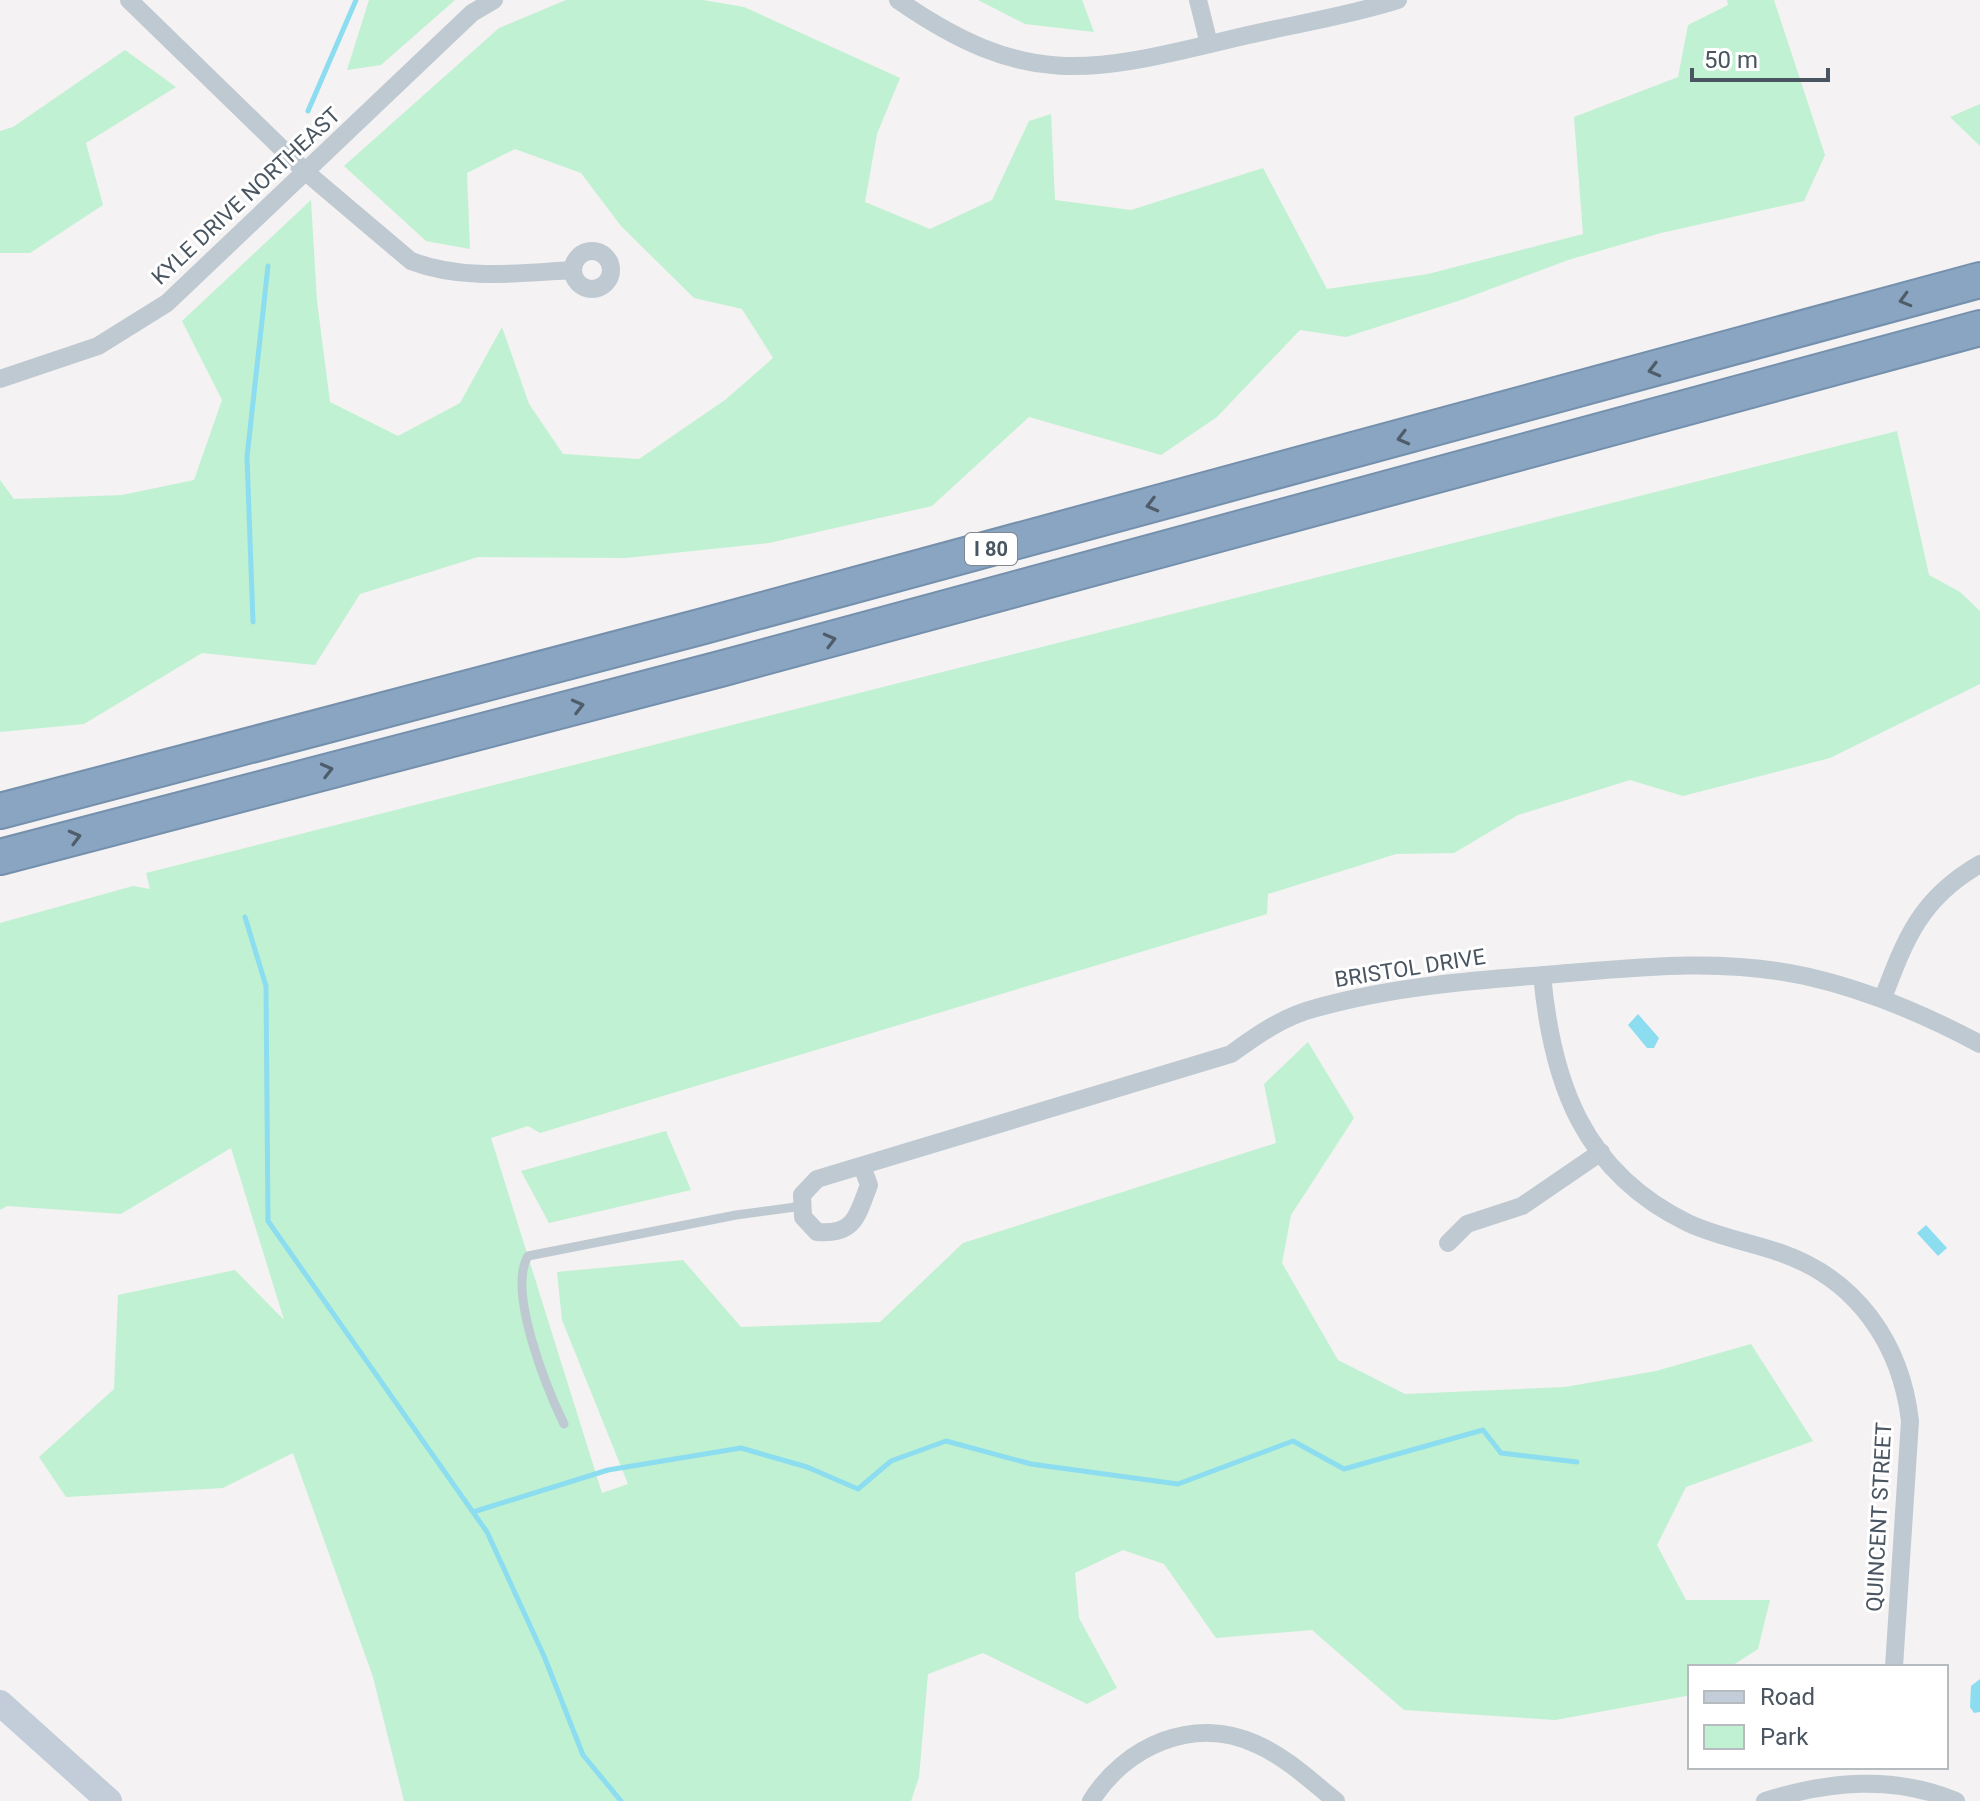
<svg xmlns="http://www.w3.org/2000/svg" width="1980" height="1801" font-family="Roboto,sans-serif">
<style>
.green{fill:#c0f1d2}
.water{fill:#8cddef}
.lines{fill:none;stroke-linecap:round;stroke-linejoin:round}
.stream{stroke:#8cddef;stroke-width:5}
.highway-casing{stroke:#7490ad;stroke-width:38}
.lane{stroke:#bfc9d1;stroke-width:9}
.street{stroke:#bfc9d1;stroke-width:18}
.secondary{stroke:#c2cdd9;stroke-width:26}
.highway{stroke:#89a5c1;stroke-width:34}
.oneway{stroke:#4f5d6a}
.labels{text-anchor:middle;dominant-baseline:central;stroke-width:6;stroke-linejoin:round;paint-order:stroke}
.shield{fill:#fff;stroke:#808890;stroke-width:2}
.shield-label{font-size:20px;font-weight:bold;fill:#495560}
.street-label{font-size:22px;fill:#495560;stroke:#fff}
</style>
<rect width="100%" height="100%" fill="#f4f2f2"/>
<!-- green -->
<path class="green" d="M369 0H455L381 65 347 70Z
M566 0H703L744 7 900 78 877 134 865 202 930 229 992 200 1029 121 1051 114 1055 200 1131 210 1263 168 1327 289 1428 274 1583 234 1574 117 1678 77 1688 25 1728 5 1727 0H1774L1825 155 1804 201 1661 233 1568 260 1461 300 1346 337 1300 330 1217 417 1161 455 1029 417 932 506 769 543 626 558 478 557 360 594 315 665 202 653 84 724 0 732V480L14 499 122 495 194 480 222 400 182 321 311 200 317 301 330 402 398 436 460 403 502 327 529 404 563 454 639 459 725 400 773 358 742 309 694 298 621 226 581 173 515 149 467 173 470 249 426 241 344 166 499 28Z
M978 0H1082L1094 32 1025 24Z
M125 50 176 87 86 143 103 205 30 253H0V131L13 127Z
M1980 104V146L1950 117Z
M1897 431 1929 575 1960 592 1980 611V684L1830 758 1683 796 1630 780 1518 815 1454 853 1396 854 1268 894 1267 914 540 1133 528 1126 491 1138 602 1493 628 1484 562 1320 557 1272 683 1260 741 1327 880 1322 963 1243 1276 1143 1264 1084 1308 1042 1354 1118 1291 1215 1282 1263 1338 1360 1405 1394 1565 1387 1656 1371 1751 1344 1813 1441 1686 1487 1657 1545 1686 1600H1770L1758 1649 1730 1667H1690V1693L1686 1696 1555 1720 1404 1710 1312 1630 1216 1638 1164 1564 1123 1550 1075 1573 1079 1618 1117 1688 1087 1704 983 1653 928 1674 919 1777 911 1801H404L373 1677 293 1453 223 1488 66 1497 39 1457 114 1389 118 1295 235 1270 284 1320 231 1148 121 1214 7 1206 0 1210V923L133 886 150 889 146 873Z
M666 1131 691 1190 549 1223 521 1171Z"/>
<!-- water -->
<path class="water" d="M1638 1014 1659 1038 1654 1048H1647L1628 1025Z
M1926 1225 1947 1248 1938 1256 1917 1233Z
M1980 1679V1712L1974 1713 1970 1707 1971 1686Z"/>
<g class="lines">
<!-- stream -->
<path class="stream" d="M308 111 356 0
M253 622 247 457 268 266
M245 917 266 986 268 1221 487 1532 544 1656 583 1755 621 1801
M473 1512 608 1470 741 1448 807 1467 858 1489 891 1461 946 1441 1031 1464 1178 1484 1293 1441 1344 1469 1483 1430 1501 1453 1577 1462"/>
<defs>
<path id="highway" d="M0 811 700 627 1980 280
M0 857 720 669 1980 328"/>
</defs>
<!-- highway casing -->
<use href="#highway" class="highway-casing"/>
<!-- lane -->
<path class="lane" d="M564 1424C547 1389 507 1291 528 1256L736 1215 803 1206"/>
<!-- street -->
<path class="street" d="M129 0 307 173 411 261C464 281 518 273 573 270
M898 0C1032 93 1095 71 1244 36 1295 24 1348 16 1398 0
M1198 0 1209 44
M573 270a19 19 0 1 1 38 0a19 19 0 1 1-38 0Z
M0 379 98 346 167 303 472 13 494 0
M1542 975C1552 1083 1583 1172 1688 1223 1718 1237 1750 1242 1781 1253 1856 1279 1901 1343 1910 1421L1894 1667
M1883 998C1906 937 1921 898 1980 864
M862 1166 869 1185C857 1216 855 1235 817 1232L803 1217 802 1195 817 1179 1231 1054C1257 1035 1284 1016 1316 1008 1394 986 1477 980 1557 974 1640 967 1723 958 1805 976 1868 990 1924 1014 1980 1044
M1448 1243 1467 1224 1522 1206 1601 1152
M1091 1801C1125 1746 1194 1715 1256 1744 1286 1757 1311 1781 1336 1801
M1765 1801C1829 1781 1893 1775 1956 1801"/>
<!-- secondary -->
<path class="secondary" d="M0 1703 109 1801"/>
<!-- highway -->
<use href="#highway" class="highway"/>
</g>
<!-- one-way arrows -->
<defs><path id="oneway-chevron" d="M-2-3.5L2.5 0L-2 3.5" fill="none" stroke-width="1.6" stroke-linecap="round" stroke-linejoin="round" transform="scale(2)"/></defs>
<g class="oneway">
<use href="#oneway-chevron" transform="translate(1905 300) rotate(164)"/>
<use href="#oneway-chevron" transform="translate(1654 370) rotate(165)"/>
<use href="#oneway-chevron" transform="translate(1403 438) rotate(165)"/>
<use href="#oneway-chevron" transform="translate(1152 505) rotate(165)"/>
<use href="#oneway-chevron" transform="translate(830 640) rotate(-15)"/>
<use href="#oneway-chevron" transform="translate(578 706) rotate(-14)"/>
<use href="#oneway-chevron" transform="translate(327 770) rotate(-14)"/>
<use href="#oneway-chevron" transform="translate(75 837) rotate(-15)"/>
</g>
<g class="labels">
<!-- shield labels -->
<rect class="shield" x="965" y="533" width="52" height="32" rx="6"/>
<g class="shield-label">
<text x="991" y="549">I 80</text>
</g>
<!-- street labels -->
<g class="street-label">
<text transform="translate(246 196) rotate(-43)">KYLE DRIVE NORTHEAST</text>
<text transform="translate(1410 968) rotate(-9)">BRISTOL DRIVE</text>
<text transform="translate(1879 1517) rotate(-87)">QUINCENT STREET</text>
</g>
</g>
<!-- legend -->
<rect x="1688" y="1665" width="260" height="104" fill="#ffffff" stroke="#b6bbbf" stroke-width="2"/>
<rect x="1704" y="1691" width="40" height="12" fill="#c2cdd9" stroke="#b6bbbf" stroke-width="2"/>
<text x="1760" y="1705" font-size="24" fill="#495560">Road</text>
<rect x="1704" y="1725" width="40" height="24" fill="#c0f1d2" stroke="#b6bbbf" stroke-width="2"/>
<text x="1760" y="1745" font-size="24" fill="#495560">Park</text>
<!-- scale -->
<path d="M1692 68v12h136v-12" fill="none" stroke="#495560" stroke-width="4"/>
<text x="1704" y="68" font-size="24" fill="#495560" stroke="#ffffff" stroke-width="6" paint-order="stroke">50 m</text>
</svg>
